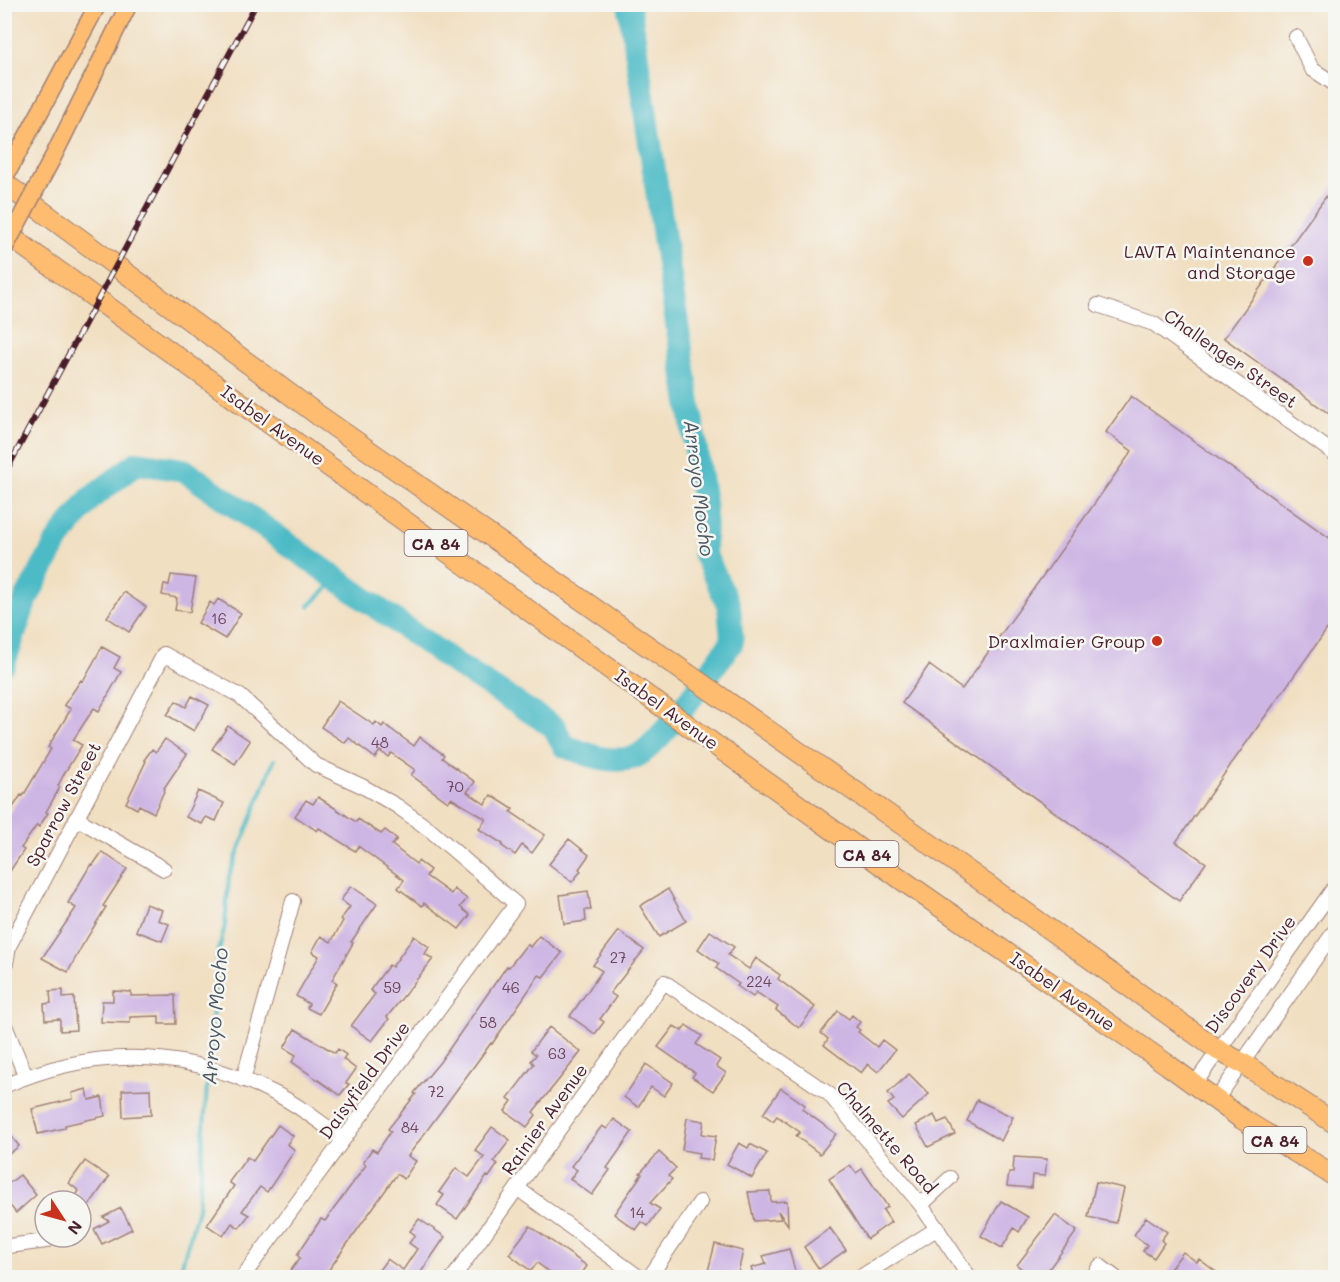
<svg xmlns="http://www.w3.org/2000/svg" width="1340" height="1282" font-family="Mali,sans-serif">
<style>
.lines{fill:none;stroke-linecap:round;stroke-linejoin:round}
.stream{stroke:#4dbbc6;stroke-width:4}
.river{stroke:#4dbbc6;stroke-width:24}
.building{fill:#ceb6e4}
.minor-casing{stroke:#9e7f76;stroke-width:16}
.major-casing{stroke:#9e7f76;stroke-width:19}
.highway-casing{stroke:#9e7f76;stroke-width:22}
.minor{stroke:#fff;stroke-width:14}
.major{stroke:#fdbc6f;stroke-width:16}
.highway{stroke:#fdbc6f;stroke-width:20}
.rail-casing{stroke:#4a1f2b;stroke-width:6}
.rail{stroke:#f6f6f2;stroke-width:4;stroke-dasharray:11;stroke-linecap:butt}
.major-bridge-casing{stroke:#9e7f76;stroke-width:19;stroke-linecap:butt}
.major-bridge{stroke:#fdbc6f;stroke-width:16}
.poi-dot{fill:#c8321e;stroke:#f6f6f2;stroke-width:2}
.labels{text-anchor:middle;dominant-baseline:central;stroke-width:5;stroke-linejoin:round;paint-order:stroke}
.number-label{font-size:15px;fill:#6b4559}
.shield{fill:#f6f6f2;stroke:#7e6067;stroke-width:1.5}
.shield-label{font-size:16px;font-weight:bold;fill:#4a1f2b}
.poi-label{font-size:18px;fill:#4a1f2b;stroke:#f6f6f2;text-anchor:end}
.street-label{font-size:18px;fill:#4a1f2b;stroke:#f6f6f2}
.water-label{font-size:20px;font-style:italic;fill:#4b5661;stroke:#f6f6f2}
</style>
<rect width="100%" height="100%" fill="#f6f6f2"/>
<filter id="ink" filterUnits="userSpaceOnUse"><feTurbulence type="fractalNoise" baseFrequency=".0167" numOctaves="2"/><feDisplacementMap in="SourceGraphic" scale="12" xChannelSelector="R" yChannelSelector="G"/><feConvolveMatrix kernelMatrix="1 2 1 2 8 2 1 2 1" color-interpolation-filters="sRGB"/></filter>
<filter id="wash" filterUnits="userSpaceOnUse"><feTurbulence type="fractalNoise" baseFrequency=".008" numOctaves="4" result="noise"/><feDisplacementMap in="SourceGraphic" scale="24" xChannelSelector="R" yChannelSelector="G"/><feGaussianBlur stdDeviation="1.35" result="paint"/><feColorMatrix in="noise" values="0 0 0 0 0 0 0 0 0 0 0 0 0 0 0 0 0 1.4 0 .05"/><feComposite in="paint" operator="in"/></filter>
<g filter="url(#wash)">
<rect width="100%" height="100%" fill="#f1dfc1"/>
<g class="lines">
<!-- stream -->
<path class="stream" d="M309 606 337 579
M209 1064 217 958 225 925 229 876 274 760
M178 1278 198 1209 208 1072"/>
<!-- river -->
<path class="river" d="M4 663 26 599 58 540 90 499 137 463 184 470 460 667 554 727 564 746C586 754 608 764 632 758 657 752 714 665 732 642L729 606 704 553 705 510 629 4"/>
</g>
<g id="blocks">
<!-- building -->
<path class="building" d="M1335 184V418L1224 338Z
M1131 396 1335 542V618L1176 842 1206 863 1179 901 902 703 929 665 962 689 1132 451 1106 432Z
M171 575 196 578 190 612 175 610 177 598 162 595 164 584 169 585Z
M124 592 146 607 129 632 107 617Z
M218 599 241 613 225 639 198 623 210 602 214 605Z
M102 647 120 657 114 668 121 672 99 711 94 708 73 740 82 745 65 772 58 786 60 787 46 812 48 813 39 827 37 825 21 848 24 850 4 880V821L21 795 23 796 51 749 48 747 71 709 64 705 81 680 83 681Z
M192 696 209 705 194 731 167 715 176 701 186 707Z
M338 701 374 725 376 722 382 727 384 724 414 746 420 737 444 755 442 758 475 782 467 792 485 804 491 795 513 809 511 812 545 835 532 853 522 845 515 855 502 846 503 844 479 829 486 819 451 798 448 802 411 775 415 770 391 753 388 757 380 751 375 758 349 738 345 743 321 727Z
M228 726 250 741 235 764 212 749Z
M165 739 187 754 164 788 165 789 154 813 139 805 137 809 126 803 146 761 144 760 152 749 156 752Z
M198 791 224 803 216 821 206 817 202 824 186 817Z
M318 797 347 816 356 822 358 819 381 834 385 830 397 839 392 845 416 864 418 861 430 870 426 876 451 894 454 889 467 899 460 907 470 915 459 929 424 903 422 906 398 888 404 880 358 846 355 851 319 828 317 831 295 816 306 800 313 804Z
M569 839 589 855 579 869 581 871 572 882 549 864Z
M102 852 127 869 103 906 106 907 82 946 68 972 42 958 76 908 68 903 91 864 93 865Z
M351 886 377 904 351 942 353 943 332 980 337 983 319 1014 307 1008 309 1004 296 996 319 956 312 952 321 936 331 942 343 921 341 919 350 907 341 900Z
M668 889 686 921 659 937 640 906Z
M588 891 591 910H585L586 921 564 924 560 895Z
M146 904 162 910 158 920 169 924 162 941 136 931Z
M619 931 644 950 610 993 616 997 600 1019 604 1022 595 1034 570 1016 602 971 593 965Z
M710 931 734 947 728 955 749 969 756 958 780 975 778 979 815 1007 799 1028 776 1010 778 1007 756 992 753 997 737 986 739 984 716 968 719 964 698 949Z
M414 936 429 947 425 954 433 959 387 1017 389 1019 372 1041 351 1026 375 994 370 990 389 965 392 967Z
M539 936 562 953 543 977 539 975 492 1044 491 1043 408 1156 416 1161 404 1179 397 1174 323 1278H285L300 1258 297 1255 321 1219 325 1221 366 1165 363 1162 372 1149 377 1152 391 1131 388 1129 416 1094 414 1093 440 1062 507 966 509 967 527 944 530 947Z
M63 990V998L74 997 76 1030 60 1031V1019L45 1020 44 1004 51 1003 50 991Z
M113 991 131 992V996L175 995 176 1024H159V1016L130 1017V1023L101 1022 102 1001H113Z
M838 1011 849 1019 852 1015 860 1022 856 1027 860 1030 858 1032 877 1047 882 1040 895 1050 878 1072 868 1064 861 1073 824 1045 828 1039 821 1033Z
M686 1025 702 1036 696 1044 720 1060 716 1066 726 1073 713 1091 692 1077 695 1073 658 1047 674 1026 682 1031Z
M549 1027 581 1052 533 1112 536 1115 527 1127 505 1111 512 1101 508 1098 534 1064 531 1061 536 1055 531 1051Z
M295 1029 335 1053 338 1049 346 1055 343 1059 356 1069 346 1083 349 1084 340 1095 292 1062 296 1055 284 1048Z
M646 1064 673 1083 664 1096 651 1087 638 1107 624 1097Z
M909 1074 929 1094 902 1119 888 1104 894 1100 888 1093Z
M781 1088 805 1105 802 1109 836 1134 820 1154 796 1136 800 1132 777 1116 773 1121 763 1114Z
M87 1089 89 1100 102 1097 105 1116 65 1125V1128L38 1134 32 1109 73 1099 72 1093Z
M150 1089 151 1115 123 1117 122 1090Z
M977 1100 1013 1117 1001 1141 967 1121Z
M934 1115 938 1123 947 1119 955 1134 928 1147 916 1125Z
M687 1118 704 1121 702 1134 716 1136 712 1160 698 1158 699 1153 682 1150Z
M614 1119 632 1132 607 1168 610 1170 592 1195 570 1179 577 1170 571 1166 602 1126 607 1129Z
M278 1125 293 1136 287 1144 295 1150 267 1192 260 1187 242 1211 249 1215 239 1228 232 1223 223 1236 207 1225 234 1186 229 1182 247 1157 253 1161Z
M4 1127 19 1146 4 1158Z
M492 1127 510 1140 494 1161 498 1164 489 1177 487 1176 457 1219 437 1205 444 1195 439 1192 456 1168 469 1177 484 1157 475 1150Z
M739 1143 748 1148 750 1144 767 1153 752 1178 727 1164Z
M659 1152 676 1168 668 1176 672 1179 650 1203 660 1209 648 1226 642 1222 636 1230 614 1214 642 1174 640 1173Z
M1014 1157 1047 1159 1045 1176 1032 1175 1031 1188 1007 1186 1009 1173H1013Z
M85 1161 109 1177 88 1207 75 1197 79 1191 69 1183Z
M850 1165 856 1173 862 1169 888 1207 883 1210 891 1222 867 1239 829 1179Z
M20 1175 36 1195 16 1213 4 1198V1187Z
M1096 1182 1124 1188 1116 1223 1088 1217Z
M770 1191 771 1202 787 1201 788 1225 778 1211 781 1219 754 1221 748 1192Z
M1001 1201 1028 1217 1019 1232 1014 1228 1002 1248 981 1236Z
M121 1208 132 1229 102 1244 94 1229 109 1221 103 1217Z
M1055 1215 1077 1231 1048 1270 1058 1278H1015L1022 1269 1017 1265Z
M1146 1217 1167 1232 1161 1240 1164 1243 1154 1258 1143 1251 1147 1245 1134 1235Z
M419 1219 445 1237 417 1278H390L379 1270 387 1259 403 1270 417 1249 409 1243 415 1235 410 1231Z
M530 1226 587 1266 579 1278H558L537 1263 531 1271 509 1254Z
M830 1228 846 1250 819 1269 804 1247Z
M715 1244 743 1251 737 1278H718L719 1274 708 1271Z
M789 1249 797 1278H754L751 1268 766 1264 763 1256Z
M1183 1252 1197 1262 1199 1259 1224 1278H1175L1168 1272Z"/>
</g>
</g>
<g filter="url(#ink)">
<use href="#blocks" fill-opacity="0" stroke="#9e7f76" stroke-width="1.5"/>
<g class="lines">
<defs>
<path id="minor" d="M1296 37 1312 69 1336 85
M1098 305 1154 324 1336 455
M76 818 164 869
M4 975 9 946 164 654 240 696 316 765 362 786 397 806 430 830 516 904 242 1278
M4 1023 26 1077
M243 1080 293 901
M1194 1085 1336 885
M4 1086C95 1046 186 1049 274 1093 299 1105 321 1123 343 1139
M1216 1100 1336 929
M517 1188 640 1278
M921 1205 950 1178
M4 1245 9 1246 46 1241
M453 1278 664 982 829 1094 921 1205 970 1278
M649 1278 700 1202
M859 1278 938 1228
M1092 1278 1100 1266 1116 1278"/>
<path id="major" d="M52 159 129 4
M4 179 98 4"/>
<path id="highway" d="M4 183 318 415 930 844 1218 1050 1242 1063 1336 1124
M4 232 912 887 1168 1065 1242 1119 1336 1177"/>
</defs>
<!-- minor casing -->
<use href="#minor" class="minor-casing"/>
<!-- major casing -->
<use href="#major" class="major-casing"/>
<!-- highway casing -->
<use href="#highway" class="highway-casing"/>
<!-- minor -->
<use href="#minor" class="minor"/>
<!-- major -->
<use href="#major" class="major"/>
<!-- highway -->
<use href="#highway" class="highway"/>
<defs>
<path id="rail" d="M4 475 256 4"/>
</defs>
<!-- rail casing -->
<use href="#rail" class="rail-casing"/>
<!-- rail -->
<use href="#rail" class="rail"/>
<defs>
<path id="major-bridge" d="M4 249 52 159"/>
</defs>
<!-- major-bridge casing -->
<use href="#major-bridge" class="major-bridge-casing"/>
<!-- major-bridge -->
<use href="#major-bridge" class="major-bridge"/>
</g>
</g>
<!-- markers -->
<g class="poi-dot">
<circle cx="1308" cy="261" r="6"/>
<circle cx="1157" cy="641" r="6"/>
</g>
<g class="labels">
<!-- number labels -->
<g class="number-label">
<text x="219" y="618">16</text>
<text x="380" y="742">48</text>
<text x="455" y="786">70</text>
<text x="618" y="957">27</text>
<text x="759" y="981">224</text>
<text x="392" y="987">59</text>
<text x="511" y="987">46</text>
<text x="488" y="1022">58</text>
<text x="557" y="1053">63</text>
<text x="436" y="1091">72</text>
<text x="410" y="1127">84</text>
<text x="637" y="1212">14</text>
</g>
<!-- shield labels -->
<g class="shield">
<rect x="404.5" y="530" width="63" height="26" rx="4.5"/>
<rect x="835.5" y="841" width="63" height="26" rx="4.5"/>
<rect x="1243.5" y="1127" width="63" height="26" rx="4.5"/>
</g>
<g class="shield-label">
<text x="436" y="543">CA 84</text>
<text x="867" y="854">CA 84</text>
<text x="1275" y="1140">CA 84</text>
</g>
<!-- poi labels -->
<g class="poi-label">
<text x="1296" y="251">LAVTA Maintenance<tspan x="1296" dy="21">and Storage</tspan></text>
<text x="1145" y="641">Draxlmaier Group</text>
</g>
<!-- street labels -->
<g class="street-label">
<text transform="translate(1231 358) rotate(35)">Challenger Street</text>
<text transform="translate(273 425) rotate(36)">Isabel Avenue</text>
<text transform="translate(667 709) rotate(36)">Isabel Avenue</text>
<text transform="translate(63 804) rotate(-62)">Sparrow Street</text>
<text transform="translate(1250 974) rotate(-54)">Discovery Drive</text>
<text transform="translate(1063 991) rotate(35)">Isabel Avenue</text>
<text transform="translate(364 1080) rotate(-54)">Daisyfield Drive</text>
<text transform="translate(544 1119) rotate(-54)">Rainier Avenue</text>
<text transform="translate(887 1137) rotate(49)">Chalmette Road</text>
</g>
<!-- water labels -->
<g class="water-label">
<text transform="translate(700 488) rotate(83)">Arroyo Mocho</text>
<text transform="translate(214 1016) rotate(-85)">Arroyo Mocho</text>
</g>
</g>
<!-- margin -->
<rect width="1340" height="1282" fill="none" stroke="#f6f6f2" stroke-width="24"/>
<!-- north arrow -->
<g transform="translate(63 1219) rotate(126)"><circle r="28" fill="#f6f6f2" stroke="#b1a0a2" stroke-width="1.5"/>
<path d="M0-4.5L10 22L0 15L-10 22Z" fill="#c8321e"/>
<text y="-9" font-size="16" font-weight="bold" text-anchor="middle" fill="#4a1f2b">N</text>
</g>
</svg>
